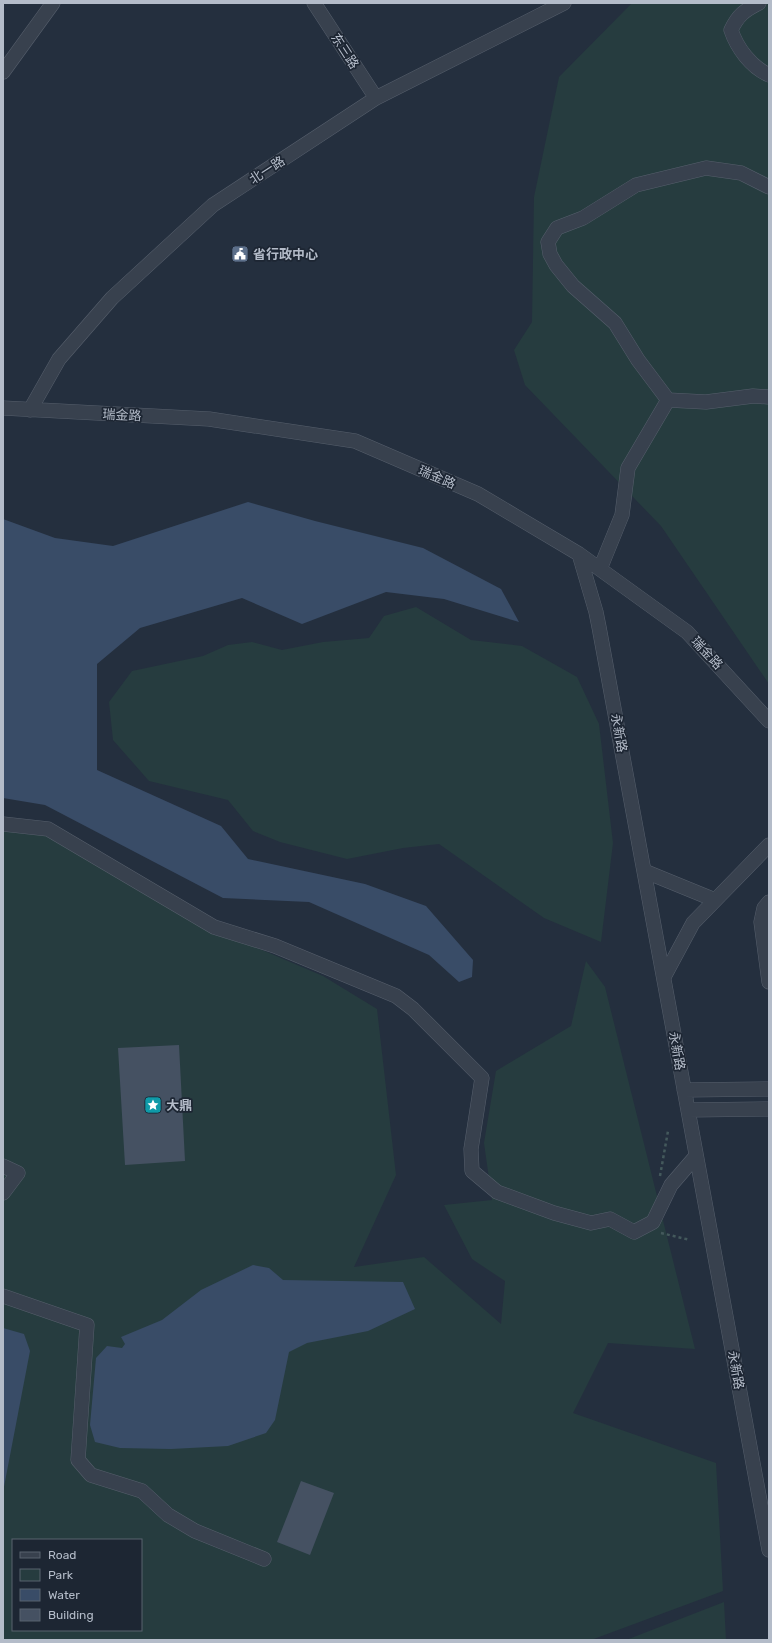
<svg xmlns="http://www.w3.org/2000/svg" width="772" height="1643" font-family="Rubik,'Noto Sans SC',sans-serif">
<style>
.green{fill:#263c3f;fill-rule:evenodd}
.water{fill:#394c67}
.building{fill:#455162}
.lines{fill:none;stroke-linecap:round;stroke-linejoin:round}
.minor-casing{stroke:#565f6c;stroke-width:15}
.path{stroke:#44595c;stroke-width:2.5;stroke-dasharray:3 3;stroke-linecap:butt}
.minor{stroke:#38414e;stroke-width:14}
.labels{text-anchor:middle;dominant-baseline:central;stroke-width:3.5;stroke-linejoin:round;paint-order:stroke}
.street-label{font-size:13px;fill:#b4bcc9;stroke:#1d2633}
.poi-label{font-size:13px;font-weight:bold;fill:#b4bcc9;stroke:#1d2633;text-anchor:start}
</style>
<rect width="100%" height="100%" fill="#242f3e"/>
<!-- green -->
<path class="green" d="M632 3H769V684L661 526 525 385 514 350 532 322 534 197 559 77Z
M416 607 471 640 522 646 577 677 599 724 613 843 601 942 544 918 439 844 403 848 347 859 280 842 253 831 228 800 149 781 113 740 109 702 132 671 203 656 228 645 252 642 282 650 323 642 369 638 384 616Z
M3 828 51 834 192 920 323 976 377 1009 396 1175 354 1267 424 1257 501 1324 505 1281 472 1259 444 1205 492 1200 484 1143 496 1071 571 1026 586 961 605 987 695 1349 608 1343 573 1413 716 1463 723 1591 591 1640H3ZM13 1540H141V1630H13Z
M724 1602 726 1640H626Z"/>
<!-- water -->
<path class="water" d="M248 502 315 521 423 548 501 589 519 622 444 599 386 592 302 624 242 598 140 628 97 664V770L221 826 248 859 365 884 426 906 473 960 472 977 459 982 429 955 309 902 223 898 45 805 3 798V519L55 538 113 546Z
M253 1265 269 1268 283 1280 403 1282 415 1309 368 1331 307 1343 289 1352 275 1420 266 1433 228 1446 171 1449 120 1448 95 1442 90 1425 96 1358 107 1346 122 1348 125 1344 121 1337 162 1320 201 1290Z
M3 1328 24 1334 30 1351 3 1492Z"/>
<!-- building -->
<path class="building" d="M179 1045 185 1161 125 1165 118 1048Z
M301 1481 334 1493 310 1555 277 1542Z"/>
<g class="lines">
<defs>
<path id="minor" d="M314 3 376 98
M759 3C745 10 738 15 731 30 737 48 751 67 769 75
M3 72 53 3
M668 400 638 360 615 323 573 286 556 265 550 254 548 242 557 228 583 218 636 185 706 168 741 173 769 187
M3 408 209 419 355 441 478 494 579 554 687 632 769 721
M30 410 59 359 112 298 213 205 376 98 564 3
M579 554 596 612 599 627 769 1550
M600 569 622 515 628 468 668 400 706 402 753 396 769 397
M3 824 48 829 214 927 275 946 396 996 413 1009 482 1078 471 1149 472 1171 497 1192 554 1213 591 1223 610 1219 634 1232 653 1222 671 1185 696 1156
M644 871 715 900
M769 902 764 908 761 922 769 982
M664 977 693 923 769 845
M684 1090 769 1089
M688 1110 769 1109
M3 1166 18 1173 3 1193
M3 1296 87 1325 78 1460 91 1475 142 1491 168 1515 195 1531 264 1559"/>
</defs>
<!-- minor casing -->
<use href="#minor" class="minor-casing"/>
<!-- path -->
<path class="path" d="M660 1176 668 1131
M661 1233 690 1240"/>
<!-- minor -->
<use href="#minor" class="minor"/>
</g>
<!-- icons -->
<defs>
<symbol id="civic-square" viewBox="-11 -11 22 22"><rect x="-9" y="-9" width="18" height="18" rx="4" fill="#5c6f8a" stroke="#1d2633"/><path d="M-.6-6.5H3V-4.5H.6V-3L4-1V1h2V6H-6V1h2V-1L-.6-3ZM-1.2 2.5V6h2.4V2.5Z" fill="#fff"/></symbol>
<symbol id="sight-square" viewBox="-11 -11 22 22"><rect x="-9" y="-9" width="18" height="18" rx="4" fill="#0f9aa8" stroke="#1d2633"/><path d="M0-6L1.8-2.2L6-1.7L2.9 1.2L3.7 5.4L0 3.3L-3.7 5.4L-2.9 1.2L-6-1.7L-1.8-2.2Z" fill="#fff"/></symbol>
</defs>
<g fill-rule="evenodd">
<use href="#civic-square" x="230" y="244" width="20" height="20"/>
<use href="#sight-square" x="143" y="1095" width="20" height="20"/>
</g>
<g class="labels">
<!-- street labels -->
<g class="street-label">
<text transform="translate(345 51) rotate(57)">东三路</text>
<text transform="translate(267 170) rotate(-33)">北一路</text>
<text transform="translate(122 415) rotate(3)">瑞金路</text>
<text transform="translate(437 477) rotate(23)">瑞金路</text>
<text transform="translate(707 653) rotate(47)">瑞金路</text>
<text transform="translate(619 733) rotate(80)">永新路</text>
<text transform="translate(677 1051) rotate(80)">永新路</text>
<text transform="translate(736 1370) rotate(80)">永新路</text>
</g>
<!-- poi labels -->
<g class="poi-label">
<text x="253" y="254">省行政中心</text>
<text x="166" y="1105">大鼎</text>
</g>
</g>
<!-- border -->
<rect width="772" height="1643" fill="none" stroke="#b4bcc9" stroke-width="8"/>
<!-- legend -->
<rect x="12" y="1539" width="130" height="92" fill="#1d2633" stroke="#59626f"/>
<rect x="20" y="1552" width="20" height="6" fill="#38414e" stroke="#59626f"/>
<text x="48" y="1559" font-size="12" fill="#b4bcc9">Road</text>
<rect x="20" y="1569" width="20" height="12" fill="#263c3f" stroke="#59626f"/>
<text x="48" y="1579" font-size="12" fill="#b4bcc9">Park</text>
<rect x="20" y="1589" width="20" height="12" fill="#394c67" stroke="#59626f"/>
<text x="48" y="1599" font-size="12" fill="#b4bcc9">Water</text>
<rect x="20" y="1609" width="20" height="12" fill="#455162" stroke="#59626f"/>
<text x="48" y="1619" font-size="12" fill="#b4bcc9">Building</text>
</svg>
